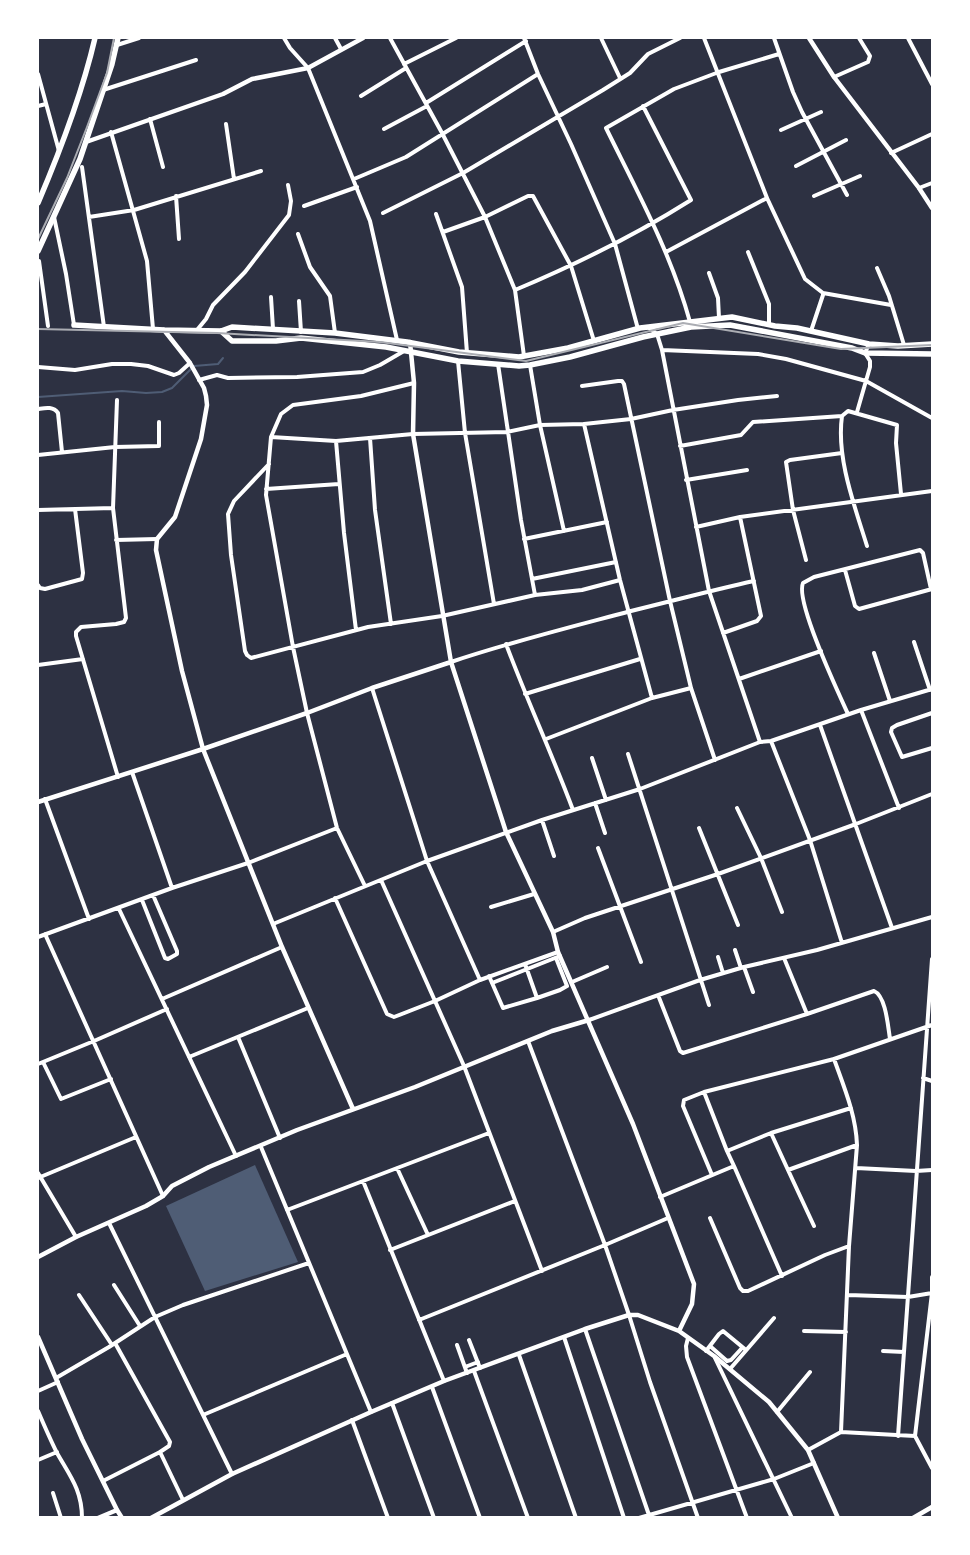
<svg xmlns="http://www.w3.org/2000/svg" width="970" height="1555" font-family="'Nunito Sans',sans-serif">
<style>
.water{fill:#4f5d75}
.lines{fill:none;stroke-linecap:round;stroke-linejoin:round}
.stream{stroke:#4f5d75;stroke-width:2}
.minor{stroke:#fff;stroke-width:4}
.tertiary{stroke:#fff;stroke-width:4.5}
.primary{stroke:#fff;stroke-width:5.5}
.rail{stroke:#abadb3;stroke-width:2}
</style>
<rect width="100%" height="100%" fill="#2d3142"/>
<!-- water -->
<path class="water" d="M255 1165 298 1262 205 1291 166 1206Z"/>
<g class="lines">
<!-- stream -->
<path class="stream" d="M38 397 122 391 146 393 162 392 172 388 194 366 218 364 223 358"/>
<!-- minor -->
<path class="minor" d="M284 38 290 48 308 68 370 221 397 340
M335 38 341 49
M390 38 442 133 485 217 515 290 524 356
M524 38 538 74 571 144 615 244 638 329
M601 38 620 78
M704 38 767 198 805 279 823 293V295L811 331
M774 38 793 92 802 112 847 195
M908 38 932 84
M117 45 139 38
M404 64 456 38
M38 74 59 151
M834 77 868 62 870 56 859 38
M103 90 196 60
M361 96 406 68
M426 103 526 41
M38 106 46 104
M150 119 163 167
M226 124 234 179
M384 129 427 106
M781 130 821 112
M111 132 147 261 153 329
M891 153 932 134
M796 166 846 140
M82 167 104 327
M354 179 406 157 538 74
M919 188 932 183
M176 196 179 239
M814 196 860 176
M304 206 357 187
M383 213 463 173 603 90 630 73 648 54 680 38
M436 214 462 287 467 353
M54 217 66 274 74 325
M89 217 134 210 261 171
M443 232 485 217 528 196H533L571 266 594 341
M298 234 310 267 330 296 335 333
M666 252 767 198
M748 252 769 304V325
M39 261 48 326
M877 268 889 296 904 345
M709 273 718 298 719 318
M515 290C577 264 634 236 691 200L643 106
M823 293 891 305
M271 297 273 329
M299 301 301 332
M690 322C671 253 637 191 606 128L674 89 719 72 779 54
M649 328 657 334 662 350 709 591 760 742
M197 330 206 319 213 305 245 272 289 215 291 201 288 185
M662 350 758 354 786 359 866 381 932 418
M458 361 465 433 494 604
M498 364 521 520 535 595
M530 365 540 425 564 531
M38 367 75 370 112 364H131L148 366 174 375 179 373 190 363
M199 380 217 375 228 378 297 377 363 372 380 365 404 351
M582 386 618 381H622L624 384 670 601 691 688 715 760
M117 400 113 508 126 618 124 622 116 624 81 627 76 632V636L118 777
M38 409C45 408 53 406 58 413L62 452
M857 412 870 367V361L865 353 869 344
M842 416C836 458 855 507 867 546
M584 424 620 580 652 698
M271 437 336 441 413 434 507 432 540 425 584 424 631 419 673 410 738 400 777 396
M370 438 375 510 391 624
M336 441 344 533 356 630
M680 446 741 435 753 422 842 416 848 411 897 425 896 443 901 494
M38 455 115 447 159 446V422
M269 464 234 501 228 514 231 555 245 651 247 655 251 658 368 627 442 616 535 595 582 590 620 580
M686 480 747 470
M266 489 339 484
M38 510 113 508
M696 527 740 517 932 491
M524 539 607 522
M116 540 157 539
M806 560 793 510 786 462 790 460 842 453
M845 570 855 606 859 609 932 589
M532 579 616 562
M38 585 40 588 45 589 82 579 83 573 75 509
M723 633 757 621 761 616 740 517
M914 642 930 690
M506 644C527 700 552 754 573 810
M874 653 890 701
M451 662C510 642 571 627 631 611 672 601 713 590 754 581
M38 665 83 659
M739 679 821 651
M372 688 427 861 480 980
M525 694 640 659
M861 710 899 808
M932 713 897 725 892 728 891 732 902 757 932 748
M848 714C838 692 795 601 803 583L814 577 920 550 923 553 931 589
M820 725 892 928
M546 739 652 698 691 688
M771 741 810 840 842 943
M628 754 709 1005
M592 758 606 800
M132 772 172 888
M45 799 89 919
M595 803 605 833
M737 808 761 858 782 912
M542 820 554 856
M699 828 738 925
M598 848 641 962
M381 880 464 1066 542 1271
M365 886 337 828 307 713 293 647 266 495 271 437 281 414 293 405 361 396 414 383
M335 898 387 1014 394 1017 435 1001 480 980 558 952
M142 900 165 958 168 959 177 954V951L153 895
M491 907 534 894
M119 909 236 1156
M273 924 427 861 542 820 640 789 760 742 771 741 861 710 932 689
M553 932 585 918 718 874 856 824 932 794
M45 934 163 1196
M38 937 172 888 248 863 337 828
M735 950 741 968
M718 957 723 973
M784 958 807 1014
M744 967 753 992
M489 976 503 1008 537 998 525 964
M572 982 607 967
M492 983 560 956
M658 995 680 1051 683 1053 807 1014 874 991C886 996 888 1027 890 1039
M537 998 560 990 567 986 556 958
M162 999 282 947
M589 1020 700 980 744 967 817 950 932 917
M238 1037 280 1138
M528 1041 605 1245 629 1315 650 1382 698 1518
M189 1057 308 1008
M834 1059C844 1087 856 1115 857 1145L849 1246 841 1432
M43 1062 61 1099 111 1079
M38 1064 94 1041 167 1009
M923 1078 932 1081
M704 1092 727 1151
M771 1133 788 1170
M261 1147 371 1412
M734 1166 727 1151 771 1133 851 1108
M397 1168 428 1235
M856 1168 916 1171 932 1170
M38 1173 76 1237
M712 1175 683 1106 684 1100 704 1092 834 1059 932 1025
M38 1178 136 1137
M363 1181 444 1381
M660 1197 734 1166 782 1276
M287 1210 489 1133
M710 1218 740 1288 743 1291H748L825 1255 849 1246
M109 1223 232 1474
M814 1226 788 1170 857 1145
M390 1250 515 1201
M114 1285 140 1326
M79 1295 112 1345
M848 1295 908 1297 932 1293
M419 1320 605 1245 668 1218
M585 1329 650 1518
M804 1331 846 1332
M564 1337 624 1518
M688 1338 686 1346 687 1357 747 1518
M469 1340 480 1368
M115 1343 170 1442 169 1446 160 1452 183 1500
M457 1345 467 1373
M710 1346 727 1361 731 1360 742 1348
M706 1351 719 1334 723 1331 746 1350
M883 1351 904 1352
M519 1355 576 1518
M715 1358 792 1518
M465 1367 478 1362
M730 1369 774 1318
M474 1371 528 1518
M56 1378 109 1347 155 1317 183 1305 309 1263
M432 1387 480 1518
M38 1391 58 1382
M392 1403 434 1518
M38 1411C44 1425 50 1439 57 1453 70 1476 82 1490 82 1518
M777 1412 810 1372
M203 1415 347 1354
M352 1420 388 1518
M898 1436 932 959
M915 1436 932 1293V1277
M915 1436 932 1468
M808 1450 841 1432 915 1436
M38 1460 57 1452
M103 1481 160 1452
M53 1493 61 1518
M639 1518 774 1479 814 1463"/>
<!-- tertiary -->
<path class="tertiary" d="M809 38 834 77 919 188 932 208
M86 142 223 94 252 79 308 68 363 38
M164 330 190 363 204 388 206 396 207 405 201 439 175 517 157 539 156 550 182 671 203 749 282 947 353 1109
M410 342 414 383 413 434 451 662 506 832 553 932 558 952 633 1124 694 1284 692 1304 679 1331
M38 802 203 749 307 713 372 688 451 662
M38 1257 76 1237 146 1206 163 1196 172 1186 209 1167 297 1130 415 1087 552 1031 589 1020
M38 1337 82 1439 117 1510 122 1518
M98 1518 117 1510
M151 1518 232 1474 371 1412 444 1381 585 1329 629 1315H638L679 1331 714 1356 769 1402 808 1450 838 1518
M913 1518 932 1507"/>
<!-- primary -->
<path class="primary" d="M38 203C61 149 82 94 95 38
M38 251 80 159 112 64 118 38
M74 325 164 330 221 331 232 327 335 333 407 342 459 352 519 357 568 348 640 328 732 317 775 326 797 328 869 344 898 346 932 344
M221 331 232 341H276L301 338 386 347 458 361 519 366 530 365 570 357 643 337 691 327 730 325 852 348 865 353 932 354"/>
<!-- rail -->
<path class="rail" d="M38 239 67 178 87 127 107 73 114 38
M38 329 217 333 380 342 526 361 683 323 841 349 932 345"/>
</g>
<!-- border -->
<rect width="970" height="1555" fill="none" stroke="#ffffff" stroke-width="78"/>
</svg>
